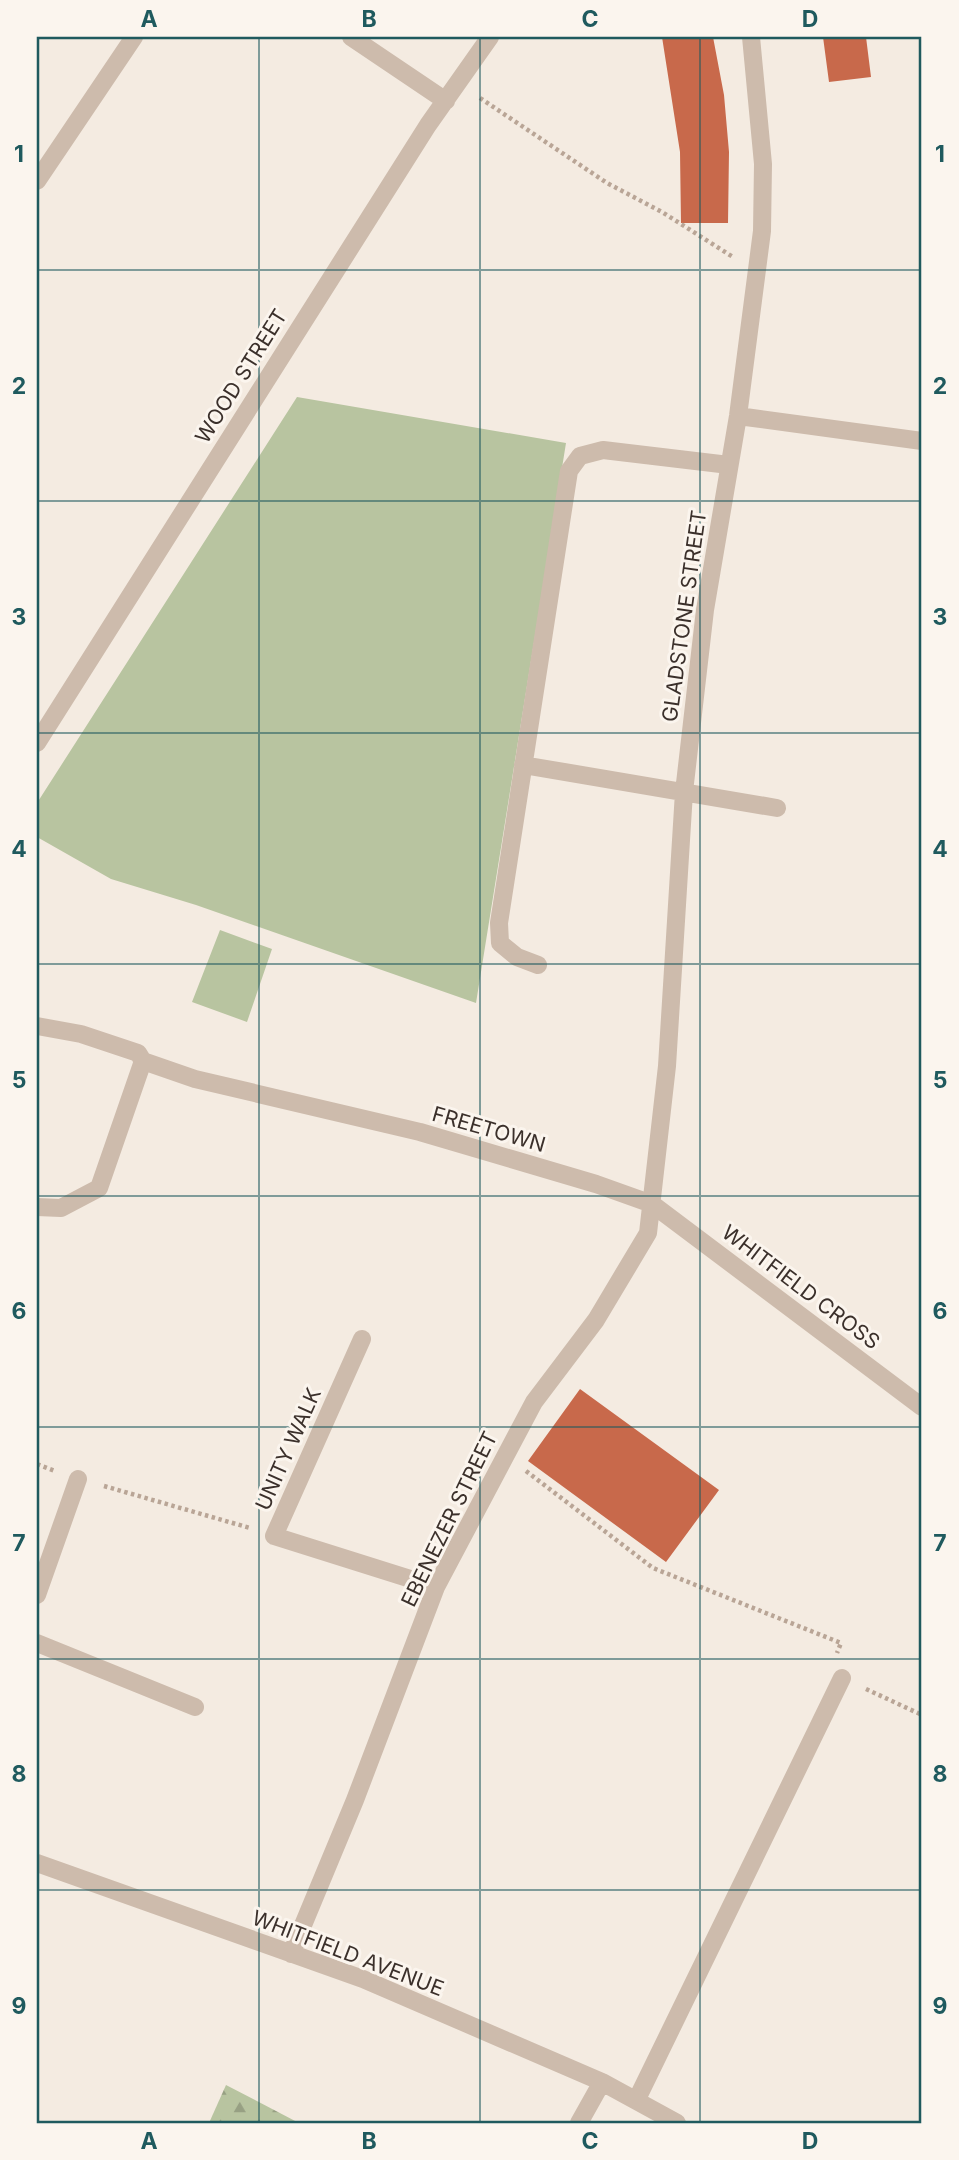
<svg xmlns="http://www.w3.org/2000/svg" width="959" height="2160" font-family="Inter,sans-serif">
<style>
.green{fill:#b8c4a0}
.forest{fill:url(#forest-firs)}
.building{fill:#c8694b}
.lines{fill:none;stroke-linecap:round;stroke-linejoin:round}
.path{stroke:#b9a596;stroke-width:4.5;stroke-dasharray:3.5 3.5;stroke-linecap:butt}
.minor{stroke:#cdbbac;stroke-width:18}
.grid{fill:none;stroke:#1f5a5e;stroke-width:2;stroke-opacity:0.55}
.labels{text-anchor:middle;dominant-baseline:central;stroke-width:6;stroke-linejoin:round;paint-order:stroke}
.street-label{font-size:21px;fill:#3b302b;stroke:#fbf5ee}
.neatline{fill:none;stroke:#1f5a5e;stroke-width:2.5}
.grid-label{font-size:23px;text-anchor:middle;font-weight:bold;fill:#1f5a5e}
</style>
<defs>
<pattern id="forest-firs" width="22" height="20" patternUnits="userSpaceOnUse" patternTransform="scale(1.75)"><rect width="22" height="20" fill="#b8c4a0"/><path d="M5 1l3.5 6h-7zM16 11l3.5 6h-7z" fill="#97a083"/></pattern>
</defs>
<rect width="100%" height="100%" fill="#f4ebe1"/>
<!-- green -->
<path class="green" d="M297 397 566 443 476 1003 196 905 111 879 37 837V803Z
M220 930 272 949 247 1022 192 1002Z"/>
<!-- forest -->
<path class="forest" d="M226 2085 299 2123H209Z"/>
<!-- building -->
<path class="building" d="M662 37H713L724 95 729 152 728 223H681L680 152Z
M823 37H866L871 77 829 82Z
M580 1389 719 1490 666 1562 528 1461Z"/>
<g class="lines">
<!-- path -->
<path class="path" d="M480 98 607 183 662 212 733 257
M37 1464 55 1471
M526 1471 653 1568 841 1643 837 1653
M104 1486 250 1528
M866 1689 922 1715"/>
<!-- minor -->
<path class="minor" d="M351 37 446 101
M37 181 134 37
M738 416 922 441
M37 743 428 125 490 37
M523 765 777 808
M538 965 517 957 500 943 499 923 569 471 580 456 603 450 729 465
M37 1026 81 1034 138 1053 143 1061 99 1188 61 1208 37 1207
M143 1061 195 1079 420 1132 596 1184 652 1204 922 1407
M362 1339 274 1536 436 1587
M37 1595 78 1479
M37 1643 195 1707
M37 1863 363 1979 602 2082 677 2123
M291 1954 355 1800 436 1587 534 1402 596 1320 648 1233 667 1066 684 792 705 610 738 416 762 231 763 164 751 37
M637 2099 842 1678
M579 2123 602 2082"/>
</g>
<!-- grid -->
<path class="grid" d="M259 37V2123M480 37V2123M700 37V2123M37 270H922M37 501H922M37 733H922M37 964H922M37 1196H922M37 1427H922M37 1659H922M37 1890H922"/>
<g class="labels">
<!-- street labels -->
<g class="street-label">
<text transform="translate(241 376) rotate(-58)">WOOD STREET</text>
<text transform="translate(684 616) rotate(-82)">GLADSTONE STREET</text>
<text transform="translate(489 1129) rotate(16)">FREETOWN</text>
<text transform="translate(801 1287) rotate(37)">WHITFIELD CROSS</text>
<text transform="translate(288 1449) rotate(-66)">UNITY WALK</text>
<text transform="translate(449 1519) rotate(-64)">EBENEZER STREET</text>
<text transform="translate(348 1953) rotate(21)">WHITFIELD AVENUE</text>
</g>
</g>
<!-- border -->
<rect width="959" height="2160" fill="none" stroke="#fbf5ee" stroke-width="77"/>
<rect x="38" y="38" width="882" height="2084" class="neatline"/>
<g class="grid-label">
<text x="149" y="27">A</text>
<text x="369" y="27">B</text>
<text x="590" y="27">C</text>
<text x="810" y="27">D</text>
<text x="19" y="162">1</text>
<text x="940" y="162">1</text>
<text x="19" y="394">2</text>
<text x="940" y="394">2</text>
<text x="19" y="625">3</text>
<text x="940" y="625">3</text>
<text x="19" y="857">4</text>
<text x="940" y="857">4</text>
<text x="19" y="1088">5</text>
<text x="940" y="1088">5</text>
<text x="19" y="1319">6</text>
<text x="940" y="1319">6</text>
<text x="19" y="1551">7</text>
<text x="940" y="1551">7</text>
<text x="19" y="1782">8</text>
<text x="940" y="1782">8</text>
<text x="19" y="2014">9</text>
<text x="940" y="2014">9</text>
<text x="149" y="2149">A</text>
<text x="369" y="2149">B</text>
<text x="590" y="2149">C</text>
<text x="810" y="2149">D</text>
</g>
</svg>
